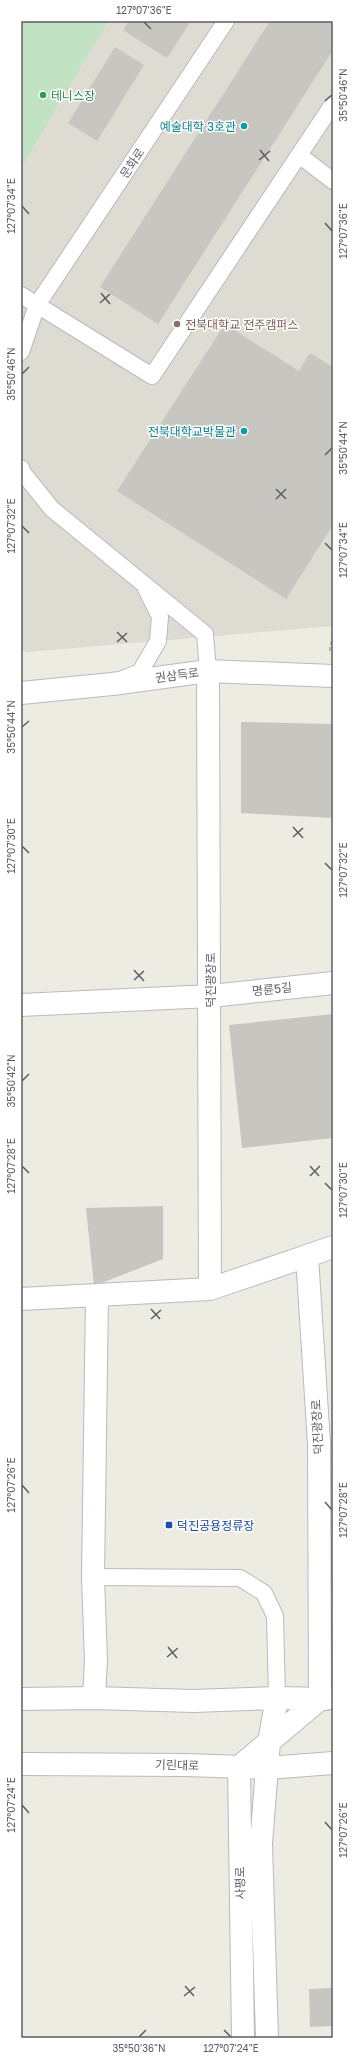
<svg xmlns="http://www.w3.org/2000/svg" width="354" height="2059" font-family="'Golos Text','Noto Sans KR',sans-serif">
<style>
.education{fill:#dddbd2}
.green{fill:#c1e3c4}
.building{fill:#c8c6c0}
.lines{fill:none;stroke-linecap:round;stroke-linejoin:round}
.lane-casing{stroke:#b8babf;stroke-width:18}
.street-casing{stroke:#b8babf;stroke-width:24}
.secondary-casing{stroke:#b7b9bf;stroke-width:24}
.path{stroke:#9bc3aa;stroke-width:2.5;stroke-dasharray:4 2;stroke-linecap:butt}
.lane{stroke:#fff;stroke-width:16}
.street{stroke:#fff;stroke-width:22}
.secondary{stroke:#fff;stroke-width:22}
.ticks{fill:none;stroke:#5b5e63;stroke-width:1.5}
.leisure-dot{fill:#2e9e5b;stroke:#fff;stroke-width:1.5}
.culture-dot{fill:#0f9aa8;stroke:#fff;stroke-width:1.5}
.education-dot{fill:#8d6e63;stroke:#fff;stroke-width:1.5}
.transit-dot{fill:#1a4fb4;stroke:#fff;stroke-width:1.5}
.labels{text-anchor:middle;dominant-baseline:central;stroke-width:3;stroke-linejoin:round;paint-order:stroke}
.leisure-label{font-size:12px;fill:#27864d;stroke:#fff;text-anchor:start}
.culture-label{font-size:12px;fill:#0d838f;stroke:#fff;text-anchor:end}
.street-label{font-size:12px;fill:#5b5e63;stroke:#fff}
.education-label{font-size:12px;fill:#785e54;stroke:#fff;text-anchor:start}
.transit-label{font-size:12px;fill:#164399;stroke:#fff;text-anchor:start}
.neatline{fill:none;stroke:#5b5e63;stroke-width:1.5}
.ticks-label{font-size:10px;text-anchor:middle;fill:#5b5e63}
</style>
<rect width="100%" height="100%" fill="#edece3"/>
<!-- education -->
<path class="education" d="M21 21H333V626L27 652 21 650Z"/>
<!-- green -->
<path class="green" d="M21 21H108L21 168Z"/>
<!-- building -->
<path class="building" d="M129 21H191L167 58 123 30Z
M270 21H333V50L158 324 100 287Z
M115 47 144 65 97 141 68 123Z
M225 324 299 371 310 353 333 367V525L286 599 117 491Z
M241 722 333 724V818L241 813Z
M333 1014V1138L242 1148 229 1025Z
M163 1206V1259L94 1286 86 1208Z
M333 1988V2026L310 2027 309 1989Z"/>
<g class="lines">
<defs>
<path id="lane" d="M299 155 333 104
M21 295 152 376 299 155 333 181
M21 352 37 305 226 21
M21 468 23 473 52 509 205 634 208 671
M123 679 140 672 158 641 160 617 146 589
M93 1577 240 1578 264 1593 275 1616 277 1698"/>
<path id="street" d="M208 671 210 1289 307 1256 319 1444 320 1699
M21 693 112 684 208 671 333 676
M21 1005 211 996 333 983
M307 1256 333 1247
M21 1299 97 1295
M94 1698 96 1660 93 1577 97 1295 210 1289"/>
<path id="secondary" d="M21 1699 94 1698 193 1701 277 1698 326 1699
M21 1764 187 1765 267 1768 333 1763
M243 2038 239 1767 320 1699
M267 2038 261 1844 269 1742 277 1698"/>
</defs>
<!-- lane casing -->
<use href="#lane" class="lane-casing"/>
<!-- street casing -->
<use href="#street" class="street-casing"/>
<!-- secondary casing -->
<use href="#secondary" class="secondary-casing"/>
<!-- path -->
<path class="path" d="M330 651 333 634"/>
<!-- lane -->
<use href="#lane" class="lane"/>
<!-- street -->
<use href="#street" class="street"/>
<!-- secondary -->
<use href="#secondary" class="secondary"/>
</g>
<!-- ticks -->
<path class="ticks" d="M144 22 151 29M325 101 332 95M260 150 269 161M259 160 270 151M22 206 29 214M325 223 332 231M101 293 110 304M100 303 110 294M22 374 29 367M325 455 332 448M276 489 286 499M276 499 286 489M22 526 29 533M325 543 332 550M117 632 127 642M117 642 127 633M22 727 29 721M293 827 303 838M293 837 303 828M22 846 29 853M325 863 332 870M134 970 144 981M134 980 144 971M22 1081 29 1074M22 1166 29 1173M310 1166 319 1176M310 1176 320 1166M325 1183 332 1190M151 1309 160 1319M151 1319 161 1310M22 1485 29 1493M325 1502 332 1510M168 1647 177 1658M167 1657 178 1648M22 1805 29 1813M325 1822 332 1830M185 1986 194 1996M184 1996 195 1987M224 2030 231 2037M139 2037 146 2030"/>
<!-- markers -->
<circle class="leisure-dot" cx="43" cy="95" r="4"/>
<g class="culture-dot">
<circle cx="244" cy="126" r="4"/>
<circle cx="244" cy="431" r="4"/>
</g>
<circle class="education-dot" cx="177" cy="324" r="4"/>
<rect class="transit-dot" x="165" y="1521" width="8" height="8" rx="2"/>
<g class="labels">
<!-- leisure labels -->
<g class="leisure-label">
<text x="51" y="95">테니스장</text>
</g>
<!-- culture labels -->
<g class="culture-label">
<text x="236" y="126">예술대학 3호관</text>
<text x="236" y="431">전북대학교박물관</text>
</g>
<!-- street labels -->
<g class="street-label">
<text transform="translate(132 163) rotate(-56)">문화로</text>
<text transform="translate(177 675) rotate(-8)">권삼득로</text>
<text transform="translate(210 980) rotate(-90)">덕진광장로</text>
<text transform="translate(272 989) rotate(-6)">명륜5길</text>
<text transform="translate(317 1427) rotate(-93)">덕진광장로</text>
<text transform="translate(177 1765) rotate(1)">기린대로</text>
<text transform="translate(240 1883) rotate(-91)">사평로</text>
</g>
<!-- education labels -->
<g class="education-label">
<text x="185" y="324">전북대학교 전주캠퍼스</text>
</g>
<!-- transit labels -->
<g class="transit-label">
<text x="177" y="1525">덕진공용정류장</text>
</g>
</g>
<!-- border -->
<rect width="354" height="2059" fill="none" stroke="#ffffff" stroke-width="44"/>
<rect x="22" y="22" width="310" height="2015" class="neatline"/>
<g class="ticks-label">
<text x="144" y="14">127°07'36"E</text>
<text transform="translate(343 95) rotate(-90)" y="4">35°50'46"N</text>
<text transform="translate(11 206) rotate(-90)" y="4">127°07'34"E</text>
<text transform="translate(343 231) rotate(-90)" y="4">127°07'36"E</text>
<text transform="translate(11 374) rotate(-90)" y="4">35°50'46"N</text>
<text transform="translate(343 448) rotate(-90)" y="4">35°50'44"N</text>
<text transform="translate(11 526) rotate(-90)" y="4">127°07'32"E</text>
<text transform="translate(343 550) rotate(-90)" y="4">127°07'34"E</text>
<text transform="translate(11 727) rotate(-90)" y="4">35°50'44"N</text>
<text transform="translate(11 846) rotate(-90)" y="4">127°07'30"E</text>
<text transform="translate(343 870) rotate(-90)" y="4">127°07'32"E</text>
<text transform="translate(11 1081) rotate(-90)" y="4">35°50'42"N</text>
<text transform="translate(11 1166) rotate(-90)" y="4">127°07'28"E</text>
<text transform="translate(343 1190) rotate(-90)" y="4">127°07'30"E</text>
<text transform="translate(11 1485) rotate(-90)" y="4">127°07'26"E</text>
<text transform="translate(343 1510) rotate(-90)" y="4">127°07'28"E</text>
<text transform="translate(11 1805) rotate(-90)" y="4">127°07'24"E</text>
<text transform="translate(343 1830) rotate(-90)" y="4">127°07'26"E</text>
<text x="139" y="2052">35°50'36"N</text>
<text x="231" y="2052">127°07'24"E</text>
</g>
</svg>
